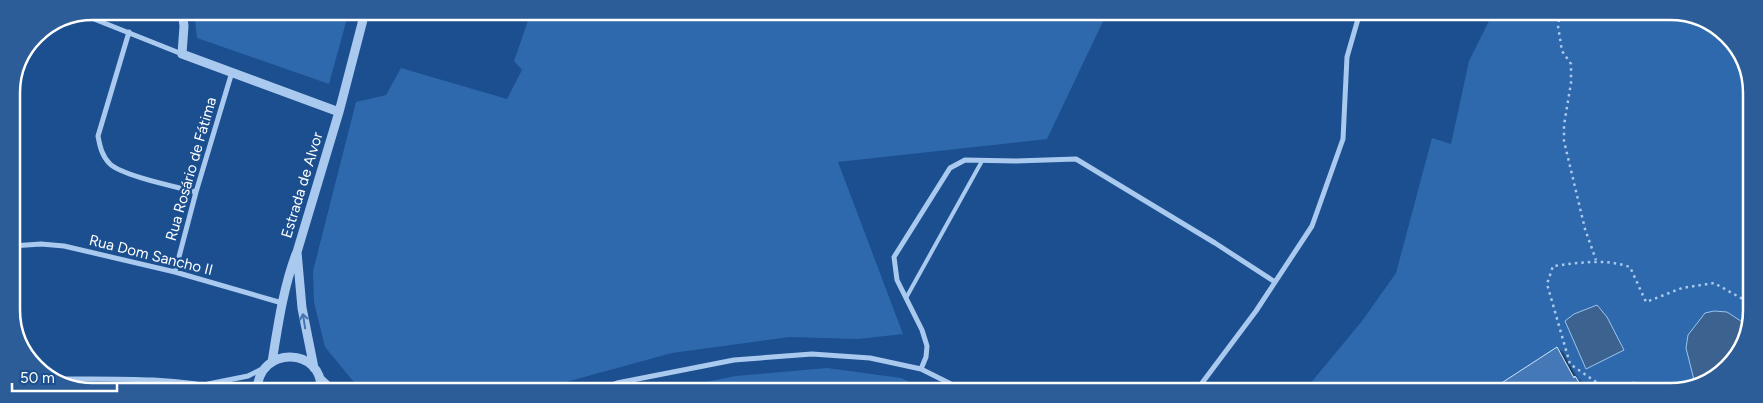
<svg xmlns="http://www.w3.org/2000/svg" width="1763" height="403" font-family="Figtree,sans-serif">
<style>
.green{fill:#2e69ad}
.water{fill:#3c6290;stroke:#9cc4f0}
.building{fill:#4478b7;stroke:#cfe3fa;filter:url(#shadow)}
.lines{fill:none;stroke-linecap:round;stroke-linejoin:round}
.path{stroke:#a9c9ee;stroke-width:2.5;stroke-dasharray:2.5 4;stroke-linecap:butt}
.service{stroke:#a9c9ee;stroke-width:4}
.minor{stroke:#a9c9ee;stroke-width:5}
.tertiary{stroke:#a9c9ee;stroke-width:9}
.oneway{stroke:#4674ac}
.labels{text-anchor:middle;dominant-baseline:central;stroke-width:5;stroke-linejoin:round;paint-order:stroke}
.street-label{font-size:15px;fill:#fff;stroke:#1b4f8f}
.rim{fill:none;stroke:#fff;stroke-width:2.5}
</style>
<defs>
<filter id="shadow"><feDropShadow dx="4.5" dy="4.5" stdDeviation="1" flood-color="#0009"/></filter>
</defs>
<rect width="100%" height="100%" fill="#1b4f8f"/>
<!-- green -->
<path class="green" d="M194 11H349L329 84 197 38Z
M531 12H1109L1107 13 1047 139 838 162 903 334 858 339 789 337 672 353 533 391 368 390 353 381 325 347 314 302 313 271 356 102 386 95 401 68 507 99 522 70 514 61Z
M1493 13H1686L1728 35 1750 76V326L1724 372 1675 392 1304 391 1362 321 1396 273 1432 138 1451 144 1469 61Z
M827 368 901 378 929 391H660L736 376Z"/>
<!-- water -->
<path class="water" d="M1597 305 1607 317 1624 350 1586 369 1565 321 1574 314Z
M1714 311 1727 312 1750 327 1724 372 1695 384 1686 348 1688 335 1705 313Z"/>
<!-- building -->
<path class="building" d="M1557 347 1574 378 1575 376 1585 392 1505 391 1500 384Z"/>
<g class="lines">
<!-- path -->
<path class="path" d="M1560 13 1558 26 1562 51 1571 64V83L1564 125V141L1585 229 1596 260
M1589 392 1599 384
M1659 392 1634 383 1599 384 1570 364 1547 284 1553 266C1579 263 1604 258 1630 267L1646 302 1682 288 1714 283 1750 303"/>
<!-- service -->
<path class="service" d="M906 298 982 161"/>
<!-- minor -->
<path class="minor" d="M84 15 182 54
M129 32 98 136C100 147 102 156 110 164 123 176 177 187 196 192
M12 246 41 244 64 246 175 272 282 303
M175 272 196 192 232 72
M921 369 926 357 927 346 922 330 897 280 894 257 950 168 965 160 1015 161 1076 159 1215 243 1275 282
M319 375 335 390
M56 379C114 379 173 377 229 390
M208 384 248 376 264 368
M593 391 617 383 734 360 812 354 870 358 921 369 965 391
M1196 391 1256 311 1312 226 1343 139 1347 57 1360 12"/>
<!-- tertiary -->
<path class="tertiary" d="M182 11 184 26 182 54 339 112
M272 362C278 325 283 289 296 254
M314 368 302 308 297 252 339 112 365 12
M257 390C259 345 323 347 321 390"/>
</g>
<!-- one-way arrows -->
<defs><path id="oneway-shaft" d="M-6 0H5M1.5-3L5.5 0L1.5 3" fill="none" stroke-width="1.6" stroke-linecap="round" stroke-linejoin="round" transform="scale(1.25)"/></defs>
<use class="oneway" href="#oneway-shaft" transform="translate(304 321) rotate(-99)"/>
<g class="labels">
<!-- street labels -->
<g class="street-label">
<text transform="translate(191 169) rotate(-74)">Rua Rosário de Fátima</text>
<text transform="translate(302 185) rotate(-73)">Estrada de Alvor</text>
<text transform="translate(151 255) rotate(14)">Rua Dom Sancho II</text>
</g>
</g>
<!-- crop -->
<path d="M0 0H1763V403H0ZM93 20H1670A73 73 0 0 1 1743 93V310A73 73 0 0 1 1670 383H93A73 73 0 0 1 20 310V93A73 73 0 0 1 93 20Z" fill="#2d5d98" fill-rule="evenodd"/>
<path class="rim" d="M93 20H1670A73 73 0 0 1 1743 93V310A73 73 0 0 1 1670 383H93A73 73 0 0 1 20 310V93A73 73 0 0 1 93 20Z"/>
<!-- scale -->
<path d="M12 383v8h105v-8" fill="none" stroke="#ffffff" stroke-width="2.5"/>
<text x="20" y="383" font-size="15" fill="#ffffff" stroke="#1b4f8f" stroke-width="4" paint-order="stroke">50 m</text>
</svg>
